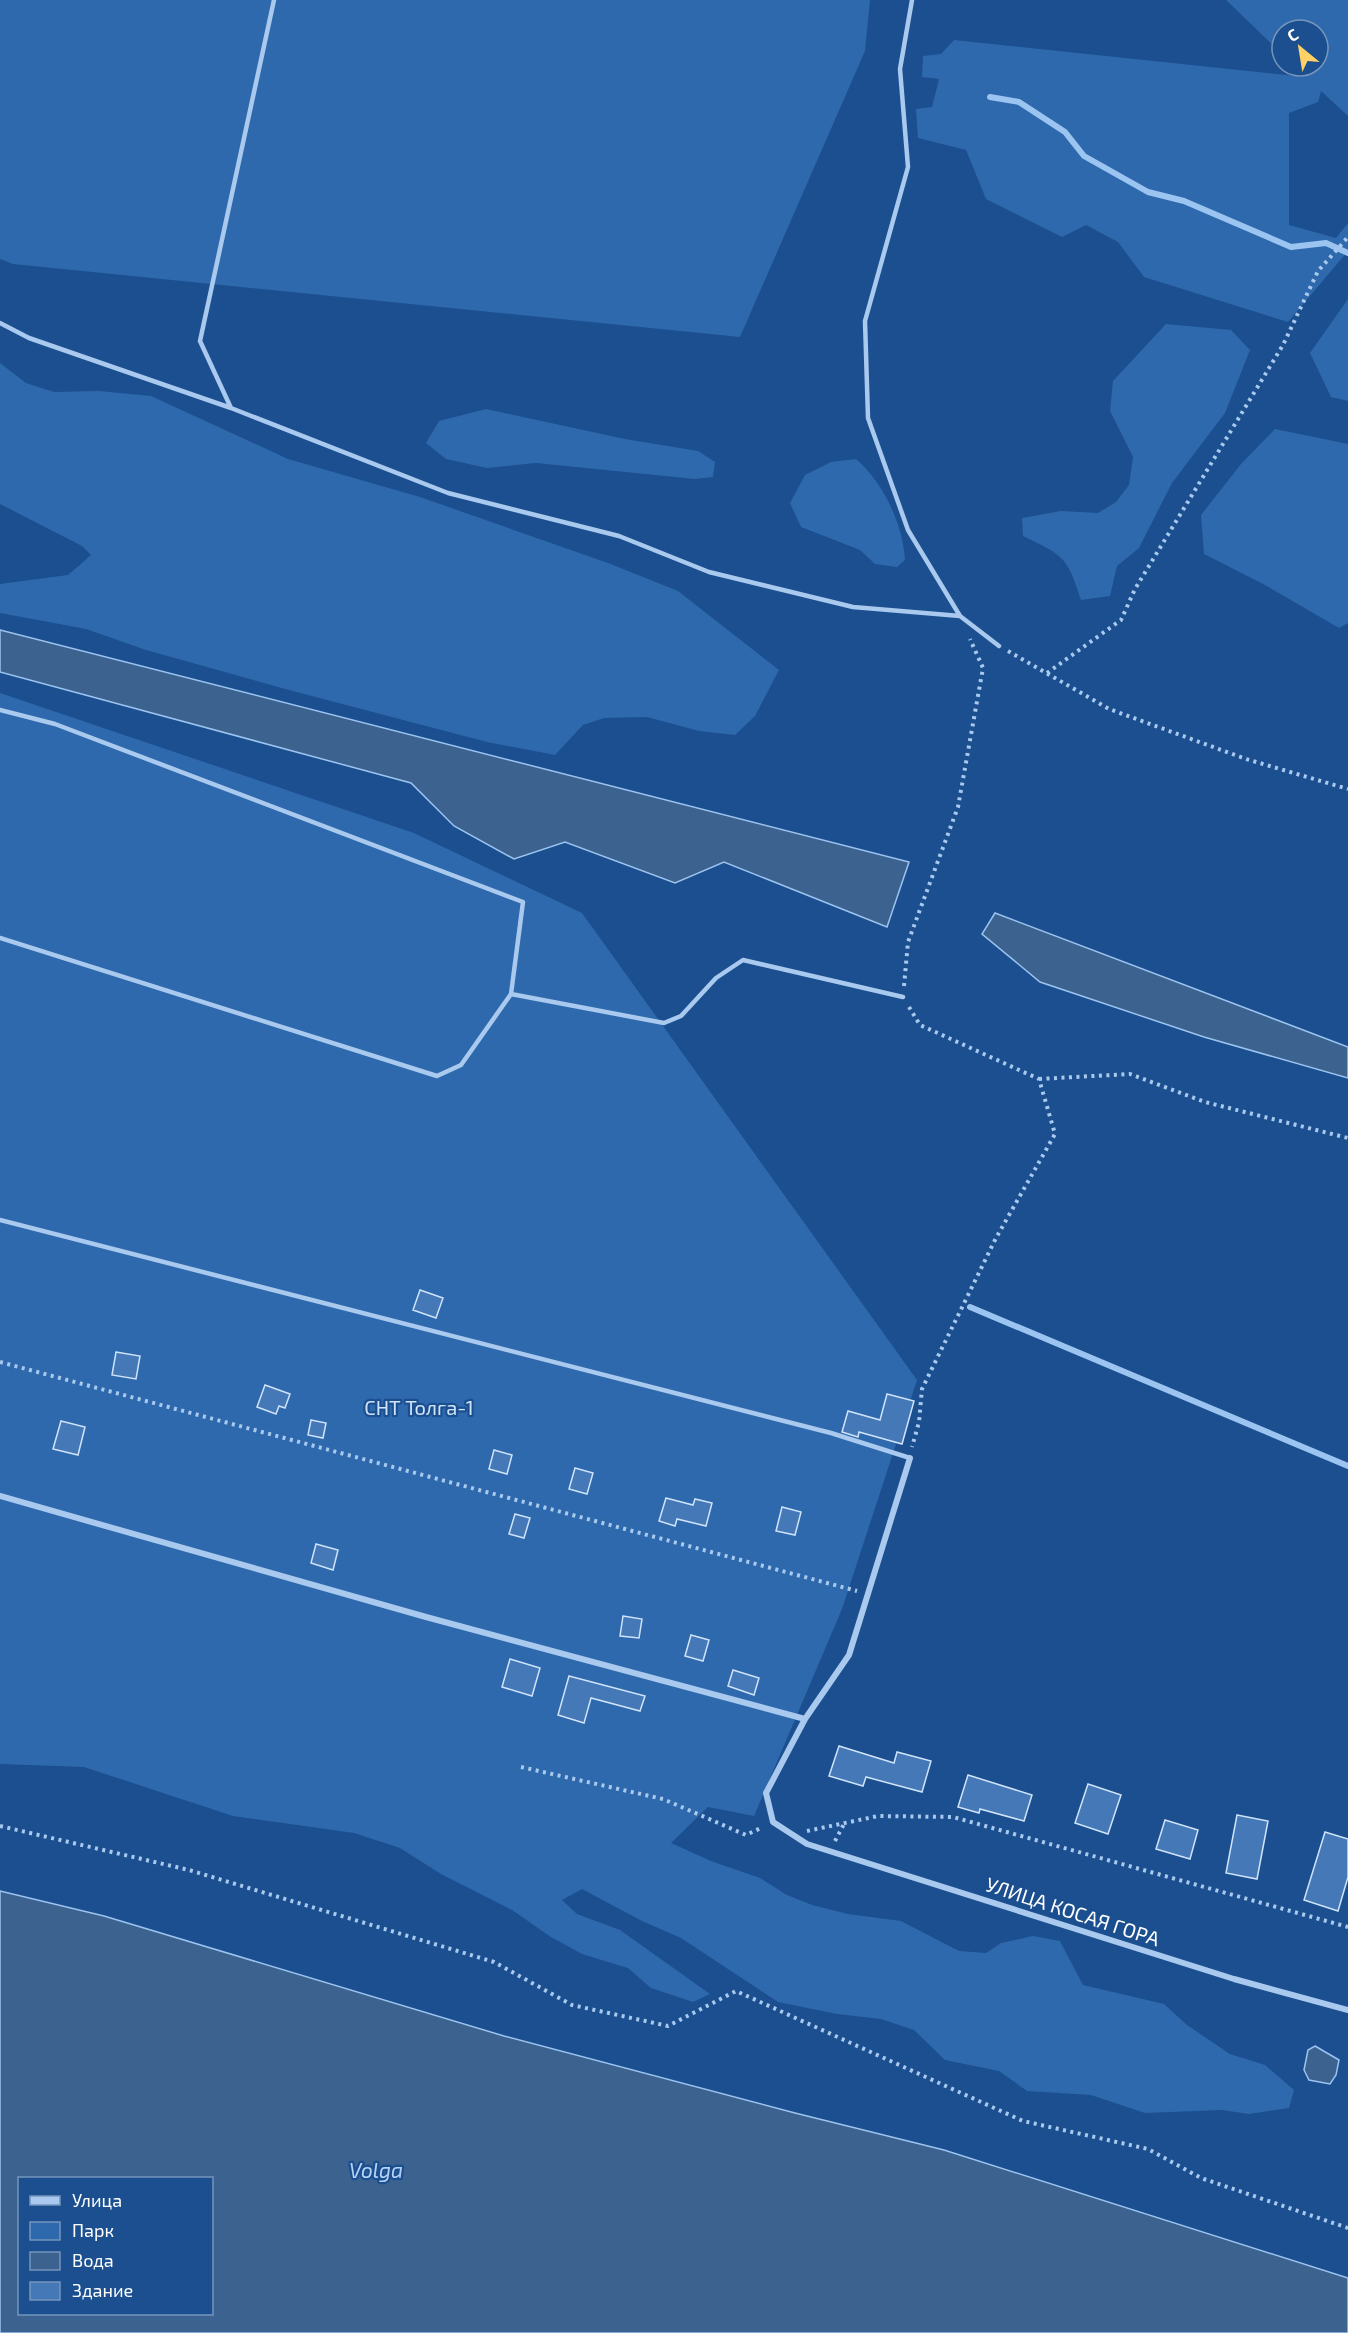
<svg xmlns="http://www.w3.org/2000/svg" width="1348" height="2333" font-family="'Exo 2',sans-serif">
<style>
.green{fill:#2e69ad}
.water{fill:#3c6290;stroke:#9cc4f0;stroke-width:1.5;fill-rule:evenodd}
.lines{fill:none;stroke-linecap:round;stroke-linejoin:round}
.stream{stroke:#9cc4f0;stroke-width:6}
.building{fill:#4478b7;stroke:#cfe3fa;stroke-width:1.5}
.path{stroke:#a9c9ee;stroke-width:4;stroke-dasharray:3 4.5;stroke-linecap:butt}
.lane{stroke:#a9c9ee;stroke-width:4.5}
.street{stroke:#a9c9ee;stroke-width:6}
.labels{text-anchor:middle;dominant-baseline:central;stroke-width:4.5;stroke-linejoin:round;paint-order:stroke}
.park-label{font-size:20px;fill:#cfe3fa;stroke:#1b4f8f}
.street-label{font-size:20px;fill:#fff;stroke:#1b4f8f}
.water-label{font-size:21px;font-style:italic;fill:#b5d3f5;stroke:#1b4f8f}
</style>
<rect width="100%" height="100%" fill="#1b4f8f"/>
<!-- green -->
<path class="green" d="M0 0H870L865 51 740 337 13 264 0 259Z
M1226 0H1348V116L1321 91 1318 102 1289 113V225L1336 238 1348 223V251L1288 322 1144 277 1118 242 1086 225 1062 237 986 199 966 150 918 138 916 109 932 107 939 79 922 77 923 56 941 54 954 40 1306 77 1295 66H1318V30H1282V54Z
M1348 299V401L1331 397 1310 353Z
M1166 324 1231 330 1250 350 1225 413 1172 483 1139 548 1117 566 1110 596 1081 600C1067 556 1064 556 1023 536L1022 518 1061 511 1098 513 1116 502 1129 485 1133 457 1110 411 1113 381Z
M0 363 26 383 54 392 99 391 151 396 288 459 420 497 608 563 678 591 779 670 755 716 735 735 699 731 647 717 604 718 583 725 555 755 487 742 289 690 146 650 86 629 0 613V584L68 575 91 555 82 546 0 504Z
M486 409 625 439 698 451 715 462 713 477 695 479 536 463 487 468 446 459 426 443 439 421Z
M1275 429 1348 444V623L1339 628 1265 585 1204 554 1201 515 1241 464Z
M856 459C883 482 903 524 905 560L897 567 875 564 860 550 801 527 790 503 805 475 831 462Z
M0 693 414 833 582 913 917 1380 842 1609 754 1816 708 1807 671 1843 711 1861 760 1878 787 1895 812 1905 848 1914 901 1921 959 1951 986 1953 1001 1943 1033 1936 1060 1941 1083 1985 1164 2004 1187 2025 1230 2054 1265 2065 1294 2090 1289 2108 1249 2114 1222 2110 1145 2113 1091 2095 1027 2091 999 2071 945 2060 914 2030 881 2019 837 2014 778 2002 681 1938 642 1921 582 1889 562 1900 577 1914 620 1930 710 1994 693 2002 651 1988 628 1968 582 1954 551 1937 512 1910 441 1874 400 1848 354 1833 233 1816 84 1767 0 1764Z"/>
<!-- water -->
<path class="water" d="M0 630 909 862 887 927 724 862 675 883 565 842 514 859 454 826 411 783 0 672Z
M995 913 1348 1047V1078L1204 1037 1040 982 982 934Z
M0 1891 104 1916 504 2036 795 2113 944 2150 1348 2278V2333H0ZM212 2178V2314H20V2178Z
M1315 2046 1339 2060 1336 2075 1330 2084 1309 2080 1304 2070 1308 2050Z"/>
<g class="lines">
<!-- stream -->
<path class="stream" d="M990 97 1019 102 1065 132 1084 156 1148 192 1184 201 1291 247 1326 243 1348 253
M970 1307 1348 1466"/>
</g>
<!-- building -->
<path class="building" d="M420 1290 443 1298 436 1318 413 1310Z
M116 1352 140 1356 136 1379 112 1375Z
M265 1385 290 1394 285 1408 279 1406 276 1414 257 1407Z
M887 1394 914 1401 902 1444 859 1432 858 1437 842 1432 848 1411 880 1420Z
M311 1420 326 1423 323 1438 308 1435Z
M61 1421 85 1427 78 1455 53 1449Z
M494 1450 512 1455 507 1474 489 1469Z
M575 1468 593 1473 587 1494 569 1489Z
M666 1498 693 1505 695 1499 712 1503 706 1526 677 1519 675 1526 659 1521Z
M782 1507 801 1512 795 1535 776 1531Z
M515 1514 530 1518 524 1538 509 1534Z
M316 1544 338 1550 333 1570 311 1563Z
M623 1616 642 1619 639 1638 620 1636Z
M691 1635 709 1640 703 1661 685 1656Z
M510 1659 540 1668 532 1696 502 1687Z
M733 1670 759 1678 754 1695 728 1686Z
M569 1676 645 1696 640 1711 591 1698 584 1723 558 1715Z
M839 1746 894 1763 897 1752 931 1761 922 1792 866 1777 863 1786 829 1776Z
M968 1775 1032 1795 1024 1821 980 1809 979 1813 958 1807Z
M1088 1784 1121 1795 1108 1834 1075 1823Z
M1237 1815 1268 1821 1257 1879 1226 1873Z
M1165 1820 1198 1830 1190 1859 1156 1849Z
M1325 1832 1348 1839V1877L1338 1911 1304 1900Z"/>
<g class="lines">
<!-- path -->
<path class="path" d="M1008 651 1109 709 1246 759 1348 789
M1047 673 1121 620 1135 589 1283 345 1318 271 1348 237
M904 986 908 942 958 807 983 668 970 639
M909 1007 920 1025 1039 1079 1055 1134 996 1238 922 1389 919 1422 912 1447
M1039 1079 1130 1074 1205 1102 1348 1138
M0 1362 857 1591
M521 1767 663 1799 746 1835 763 1827
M0 1826 189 1870 494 1962 572 2005 668 2026 736 1991 1023 2121 1148 2149 1201 2178 1348 2228
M807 1831 878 1816 953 1817 1348 1927
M835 1841 845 1822"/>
<!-- lane -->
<path class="lane" d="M912 0 900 69 908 167 865 321 868 418 908 530 960 616
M0 323 29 338 231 408 448 493 619 536 709 572 853 607 960 616 999 646
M231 408 200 341 274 0
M0 710 55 724 523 902 511 994 664 1023 681 1016 716 978 743 960 903 997
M0 938 437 1076 461 1065 511 994
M0 1220 831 1433 910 1458"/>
<!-- street -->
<path class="street" d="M910 1458 849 1655 805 1719 766 1793 773 1822 807 1844 1234 1979 1348 2010
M0 1496 426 1617 805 1719"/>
</g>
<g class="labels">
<!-- park labels -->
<g class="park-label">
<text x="419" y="1407">СНТ Толга-1</text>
</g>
<!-- street labels -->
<g class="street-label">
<text transform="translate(1073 1911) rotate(18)">УЛИЦА КОСАЯ ГОРА</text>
</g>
<!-- water labels -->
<g class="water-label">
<text x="376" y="2169">Volga</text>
</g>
</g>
<!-- legend -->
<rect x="18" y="2177" width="195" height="138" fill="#1b4f8f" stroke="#7695bc" stroke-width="1.5"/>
<rect x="30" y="2196" width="30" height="9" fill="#a9c9ee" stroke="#7695bc" stroke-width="1.5"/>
<text x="72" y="2207" font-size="18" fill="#ffffff">Улица</text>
<rect x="30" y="2222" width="30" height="18" fill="#2e69ad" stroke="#7695bc" stroke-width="1.5"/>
<text x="72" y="2237" font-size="18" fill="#ffffff">Парк</text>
<rect x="30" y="2252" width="30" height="18" fill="#3c6290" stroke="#7695bc" stroke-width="1.5"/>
<text x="72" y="2267" font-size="18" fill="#ffffff">Вода</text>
<rect x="30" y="2282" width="30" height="18" fill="#4478b7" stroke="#7695bc" stroke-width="1.5"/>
<text x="72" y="2297" font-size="18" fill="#ffffff">Здание</text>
<!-- north arrow -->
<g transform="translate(1300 48) rotate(330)"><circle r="28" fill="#1b4f8f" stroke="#7695bc" stroke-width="1.5"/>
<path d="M0-4.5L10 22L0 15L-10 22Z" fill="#ffd166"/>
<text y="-9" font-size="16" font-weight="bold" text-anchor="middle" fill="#ffffff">С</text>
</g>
</svg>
